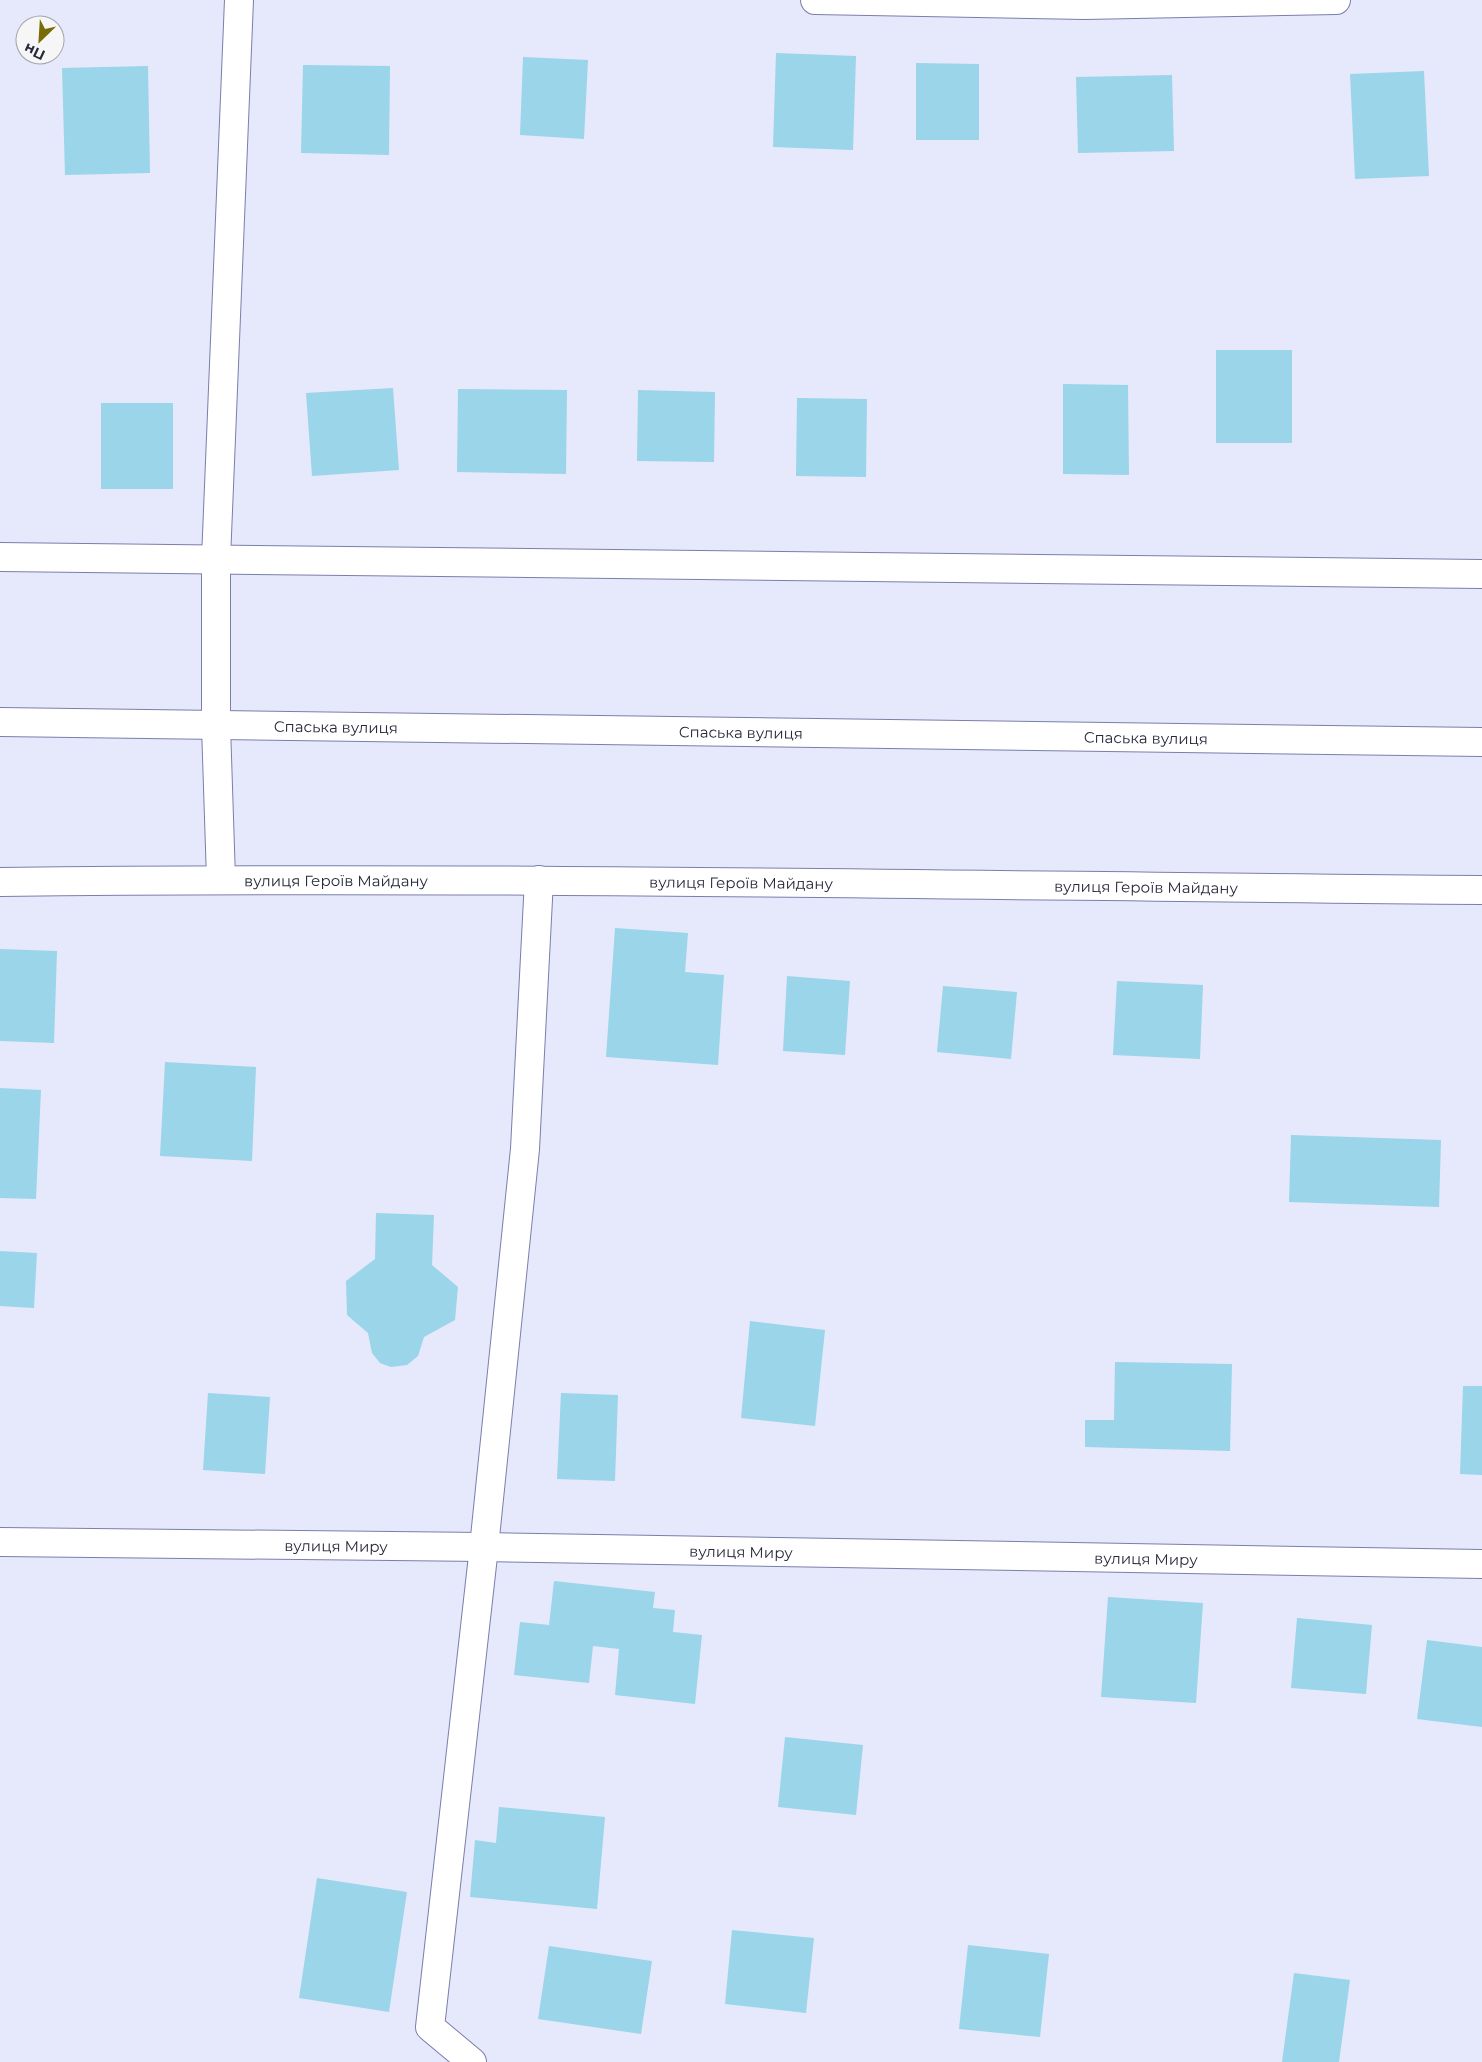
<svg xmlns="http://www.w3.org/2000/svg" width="1482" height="2062" font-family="Montserrat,sans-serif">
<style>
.building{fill:#9ad5e9}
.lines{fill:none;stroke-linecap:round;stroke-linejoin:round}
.street-casing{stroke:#7b7eab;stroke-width:30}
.secondary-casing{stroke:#7b7eab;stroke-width:30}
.street{stroke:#fff;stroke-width:28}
.secondary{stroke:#fff;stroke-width:28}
.labels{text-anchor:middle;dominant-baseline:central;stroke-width:4;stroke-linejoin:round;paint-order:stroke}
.street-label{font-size:15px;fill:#27283a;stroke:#f6f6f6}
</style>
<rect width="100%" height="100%" fill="#e6e8fb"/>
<!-- building -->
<path class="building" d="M776 53 856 56 853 150 773 147Z
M523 57 588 60 584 139 520 135Z
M916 63 979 64V140H916Z
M303 65 390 66 389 155 301 153Z
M148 66 150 173 65 175 62 68Z
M1424 71 1429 176 1355 179 1350 74Z
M1172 75 1174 151 1078 153 1076 77Z
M1216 350H1292V443H1216Z
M1063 384 1128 385 1129 475 1063 474Z
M393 388 399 470 312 476 306 393Z
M458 389 567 390 566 474 457 472Z
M638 390 715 392 714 462 637 461Z
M797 398 867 399 866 477 796 476Z
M101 403H173V489H101Z
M615 928 688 933 685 972 724 975 718 1065 606 1057Z
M0 949 57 951 54 1043 0 1041Z
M787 976 850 981 845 1055 783 1051Z
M1117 981 1203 985 1200 1059 1113 1055Z
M943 986 1017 992 1011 1059 937 1052Z
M165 1062 256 1067 252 1161 160 1156Z
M0 1088 41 1090 36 1199 0 1198Z
M1291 1135 1441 1140 1439 1207 1289 1202Z
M376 1213 434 1215 432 1265 458 1287 455 1320 424 1337 418 1356 407 1365 391 1367 380 1363 372 1353 368 1333 347 1315 346 1281 375 1259Z
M0 1251 37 1253 34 1308 0 1306Z
M750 1321 825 1330 815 1426 741 1418Z
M1115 1362 1232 1364 1230 1451 1085 1447V1420H1114Z
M1463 1386H1482V1475L1460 1474Z
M208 1393 270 1397 265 1474 203 1470Z
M561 1393 618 1395 615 1481 557 1479Z
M554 1581 655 1592 653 1608 675 1610 673 1632 702 1635 695 1704 615 1695 619 1649 593 1646 589 1683 514 1675 520 1622 549 1625Z
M1108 1597 1203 1603 1196 1703 1101 1697Z
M1297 1618 1372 1625 1366 1694 1291 1688Z
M1427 1640 1482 1647V1727L1417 1719Z
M785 1737 863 1745 856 1815 778 1807Z
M499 1807 605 1817 597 1909 470 1897 475 1840 496 1843Z
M317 1878 407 1892 389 2012 299 1998Z
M732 1930 814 1938 806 2013 725 2004Z
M968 1945 1049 1954 1040 2037 959 2029Z
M549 1946 652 1961 641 2034 538 2019Z
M1294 1973 1350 1980 1339 2062H1282Z"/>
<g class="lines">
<defs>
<g id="street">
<path d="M815 0 1085 5 1336 0"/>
<path d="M0 557 1482 574"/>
<path d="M221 879 216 726V559L239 0"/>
<path id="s1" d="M0 882C494 876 988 886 1482 890"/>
<path id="s2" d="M0 1542 484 1547 1482 1564"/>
<path d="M472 2062 430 2027 484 1547 525 1149 539 880"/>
</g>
<g id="secondary">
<path id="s3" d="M0 722 1482 742"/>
</g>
</defs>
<!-- street casing -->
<use href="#street" class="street-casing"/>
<!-- secondary casing -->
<use href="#secondary" class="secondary-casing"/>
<!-- street -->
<use href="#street" class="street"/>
<!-- secondary -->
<use href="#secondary" class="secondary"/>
</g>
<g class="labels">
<!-- street labels -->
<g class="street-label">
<text stroke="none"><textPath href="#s3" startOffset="336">Спаська вулиця</textPath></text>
<text stroke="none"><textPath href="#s3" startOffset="741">Спаська вулиця</textPath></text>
<text stroke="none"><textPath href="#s3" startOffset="1146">Спаська вулиця</textPath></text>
<text stroke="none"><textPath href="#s1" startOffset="336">вулиця Героїв Майдану</textPath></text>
<text stroke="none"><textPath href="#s1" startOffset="741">вулиця Героїв Майдану</textPath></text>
<text stroke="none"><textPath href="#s1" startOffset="1146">вулиця Героїв Майдану</textPath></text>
<text stroke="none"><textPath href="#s2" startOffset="336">вулиця Миру</textPath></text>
<text stroke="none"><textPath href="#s2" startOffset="741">вулиця Миру</textPath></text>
<text stroke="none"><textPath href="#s2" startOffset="1146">вулиця Миру</textPath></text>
</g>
</g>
<!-- north arrow -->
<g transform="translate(40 40) rotate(205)"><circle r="24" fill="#f6f6f6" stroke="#a3a4ab"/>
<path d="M0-4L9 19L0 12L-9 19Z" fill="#786c05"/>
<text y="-8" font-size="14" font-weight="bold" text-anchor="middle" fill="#27283a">Пн</text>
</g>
</svg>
